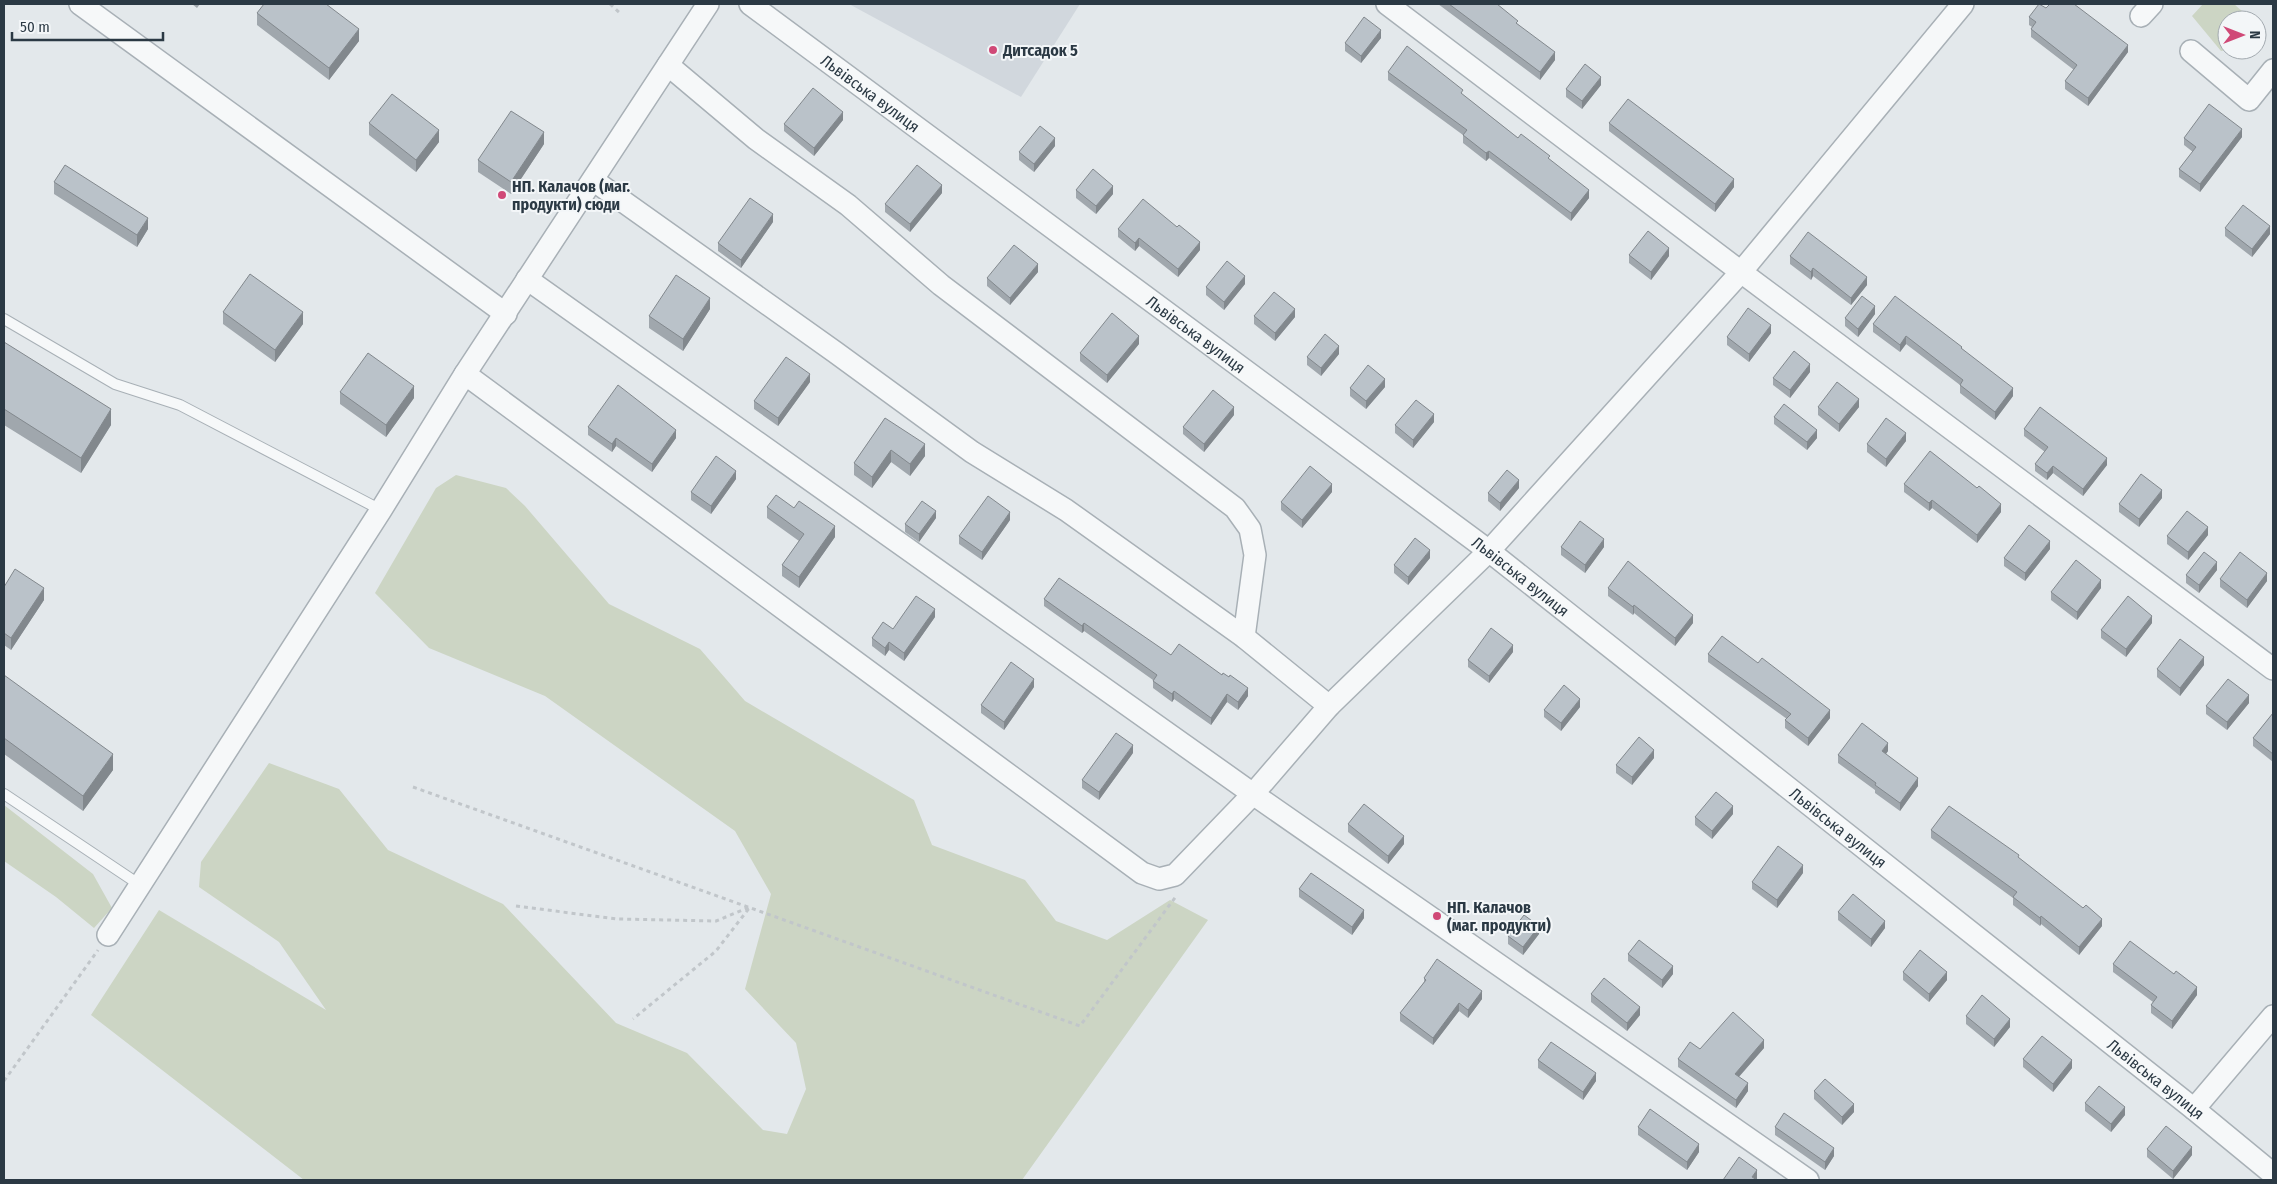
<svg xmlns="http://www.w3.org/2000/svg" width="2277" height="1184" font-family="'Fira Sans Condensed',sans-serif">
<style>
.built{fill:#d1d7dd}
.green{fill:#ccd5c4}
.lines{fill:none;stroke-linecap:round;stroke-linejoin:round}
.lane-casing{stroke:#a8b0b6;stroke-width:12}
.street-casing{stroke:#a8b0b6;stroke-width:24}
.path{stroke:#c1c6ca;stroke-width:3;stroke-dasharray:4 4;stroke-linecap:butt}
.lane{stroke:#f6f8f9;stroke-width:10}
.street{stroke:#f6f8f9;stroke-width:21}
.wall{fill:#a0a7ad}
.shaded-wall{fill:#82888d}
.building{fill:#bac2c9;stroke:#82888d}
.poi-dot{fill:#d04977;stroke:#f3f6f8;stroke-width:2}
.labels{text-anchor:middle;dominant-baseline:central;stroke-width:4;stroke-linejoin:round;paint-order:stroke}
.poi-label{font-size:16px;font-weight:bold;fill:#2b3944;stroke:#f3f6f8;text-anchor:start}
.street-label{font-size:16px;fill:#2b3944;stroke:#f3f6f8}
</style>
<rect width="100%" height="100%" fill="#e3e8eb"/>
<!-- built -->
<path class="built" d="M849 4H1080L1021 97Z"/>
<!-- green -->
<path class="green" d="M2203 4H2234L2252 20H2227V50L2221 51 2192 16Z
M456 475 506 488 525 506 609 604 700 649 745 701 914 800 932 845 1025 880 1056 921 1107 940 1170 900 1208 920 1022 1180H304L91 1015 159 910 326 1010 279 942 199 887 201 862 269 763 339 789 388 850 503 904 616 1023 687 1053 763 1130 787 1134 806 1089 796 1043 745 989 771 894 735 831 545 696 429 648 375 593 436 488Z
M4 805 93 874 112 908 94 928 56 897 4 861Z"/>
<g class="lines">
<defs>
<path id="lane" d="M4 319 115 384 180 405 381 510
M4 794 140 885"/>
<g id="street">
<path d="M80 4 506 314"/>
<path id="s1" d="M750 4 1489 551 2194 1109 2273 1174"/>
<path d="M1387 4 1741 272 2273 669"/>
<path d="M2141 16 2152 4"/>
<path d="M2191 51 2249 100 2273 70"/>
<path d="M668 65 756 139 848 205 941 285 1235 508 1250 529 1255 555 1244 637"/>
<path d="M593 180 835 352 972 452 1066 510 1244 637 1329 706"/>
<path d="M527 279 1253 794 1808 1180"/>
<path d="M465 374C692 539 915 708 1142 873L1159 879 1175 875 1253 794 1329 706 1489 551 1741 272 1963 4"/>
<path d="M108 935 381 510 465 374 708 4"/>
<path d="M2194 1109 2273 1016"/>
</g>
</defs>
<!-- lane casing -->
<use href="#lane" class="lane-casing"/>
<!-- street casing -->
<use href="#street" class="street-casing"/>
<!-- path -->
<path class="path" d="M610 4 621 14
M413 787 1080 1026 1177 895
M516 906 617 919 716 921 750 907 716 951 633 1019
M4 1081 98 950"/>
<!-- lane -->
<use href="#lane" class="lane"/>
<!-- street -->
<use href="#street" class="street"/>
</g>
<!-- wall -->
<path class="wall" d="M192 4H200L197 8Z
M1438 4H1497L1555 60 1540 80Z
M2046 8 2128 52 2088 106 2065 89V81L2074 70 2031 37V29L2032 27 2029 25V17Z
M257 13 359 41 329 80 257 25Z
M1381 38 1361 63 1345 51V43Z
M1388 72 1463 95 1518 138 1550 160 1589 198 1571 221 1489 158 1486 161 1463 143V135L1388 80Z
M1601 85 1582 109 1566 97V89Z
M843 120 814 156 784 131V124Z
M369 123 439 142 416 172 369 135Z
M1609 123 1734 187 1715 212 1609 131Z
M2242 137 2200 192 2179 177V169L2193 152 2184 145V138Z
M544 144 511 194 478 172V160Z
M1055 146 1034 172 1019 160V152Z
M54 182 148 229 137 247 54 194Z
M1076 190 1113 194 1096 214 1076 198Z
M942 193 910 232 885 212V204Z
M773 222 741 268 718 251V243Z
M2225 228 2270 234 2252 257 2225 236Z
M1118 229 1200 250 1178 277 1139 246 1135 251 1118 237Z
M1629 255 1669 256 1651 280 1629 263Z
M1790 256 1867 285 1851 305 1813 276 1811 280 1790 264Z
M1038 272 1010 305 987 286V278Z
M1245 284 1224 310 1206 295V287Z
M710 309 683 351 649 328V316Z
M223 312 303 324 275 362 223 324Z
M1875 314 1858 337 1845 326V318Z
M1254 316 1295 317 1275 341 1254 324Z
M1873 324 1962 349 2013 396 1995 420 1960 393V385L1906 344 1900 352 1873 332Z
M1771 333 1749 362 1727 345V337Z
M4 342 111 425 81 473 4 425Z
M1139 344 1107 383 1080 361V353Z
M1339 354 1321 376 1307 365V357Z
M1810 372 1790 398 1773 385V378Z
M810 382 778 426 754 409V401Z
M1385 387 1366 409 1350 396V388Z
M340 392 414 398 386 437 340 404Z
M1818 407H1859L1839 432 1818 415Z
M1234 415 1204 452 1183 434V427Z
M1774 417 1817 438 1807 450 1774 424Z
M885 418 925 456 910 476 891 462 872 488 854 475V463Z
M1434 422 1413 448 1395 433V425Z
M588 427 676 438 652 472 616 446 612 452 588 435Z
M2024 429 2107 465 2083 496 2053 473 2047 480 2035 471V464L2045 452 2024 436Z
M1906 441 1886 467 1867 452V444Z
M736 479 711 514 691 500V492Z
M1904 484 2001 512 1977 543 1932 508 1929 511 1904 492Z
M1519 488 1500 511 1488 501V493Z
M1332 492 1302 528 1281 510V502Z
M2162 498 2139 527 2119 512V504Z
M767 507 835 537 799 588 782 576V565L799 541 767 518Z
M936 518 919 542 905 532V524Z
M1010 520 982 560 959 544V536Z
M2208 535 2188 560 2167 544V536Z
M1561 547H1604L1585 573 1561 555Z
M2050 549 2025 581 2004 566V558Z
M1430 558 1408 585 1394 573V565Z
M2217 570 2199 593 2186 583V575Z
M2220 579 2267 581 2247 608 2220 587Z
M4 587 44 600 11 650 4 645Z
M1608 588 1693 623 1675 646 1634 613 1633 615 1608 596Z
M2101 588 2077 620 2051 600V592Z
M1044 599 1171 655 1248 696 1238 710 1227 702 1211 725 1174 699 1172 702 1153 688V680L1084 631 1082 633 1044 606Z
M935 617 904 661 889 650 885 656 872 646V638L893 629Z
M2152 623 2126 657 2101 638V630Z
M1513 652 1489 683 1468 667V660Z
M1708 654 1758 663 1830 718 1808 746 1785 728V720L1787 719 1708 662Z
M2204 665 2180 696 2157 677V669Z
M4 675 113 770 83 811 4 754Z
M1034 687 1004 730 981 713V705Z
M2249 703 2227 730 2206 714V706Z
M1580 707 1561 731 1544 717V710Z
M2273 713V762L2253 746V738Z
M1888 751 1886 754 1918 786 1900 811 1875 793V790L1838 763V755Z
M1133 753 1099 800 1082 788V780Z
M1654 758 1632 785 1616 773V765Z
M1733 814 1712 839 1695 825V817Z
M1348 824 1404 844 1388 864 1348 832Z
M1931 830 2019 858 2102 926 2079 955 2041 924 2040 926 2013 905V898L1931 838Z
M1803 873 1777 908 1752 889V882Z
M1299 889 1364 918 1352 935 1299 897Z
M1838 912 1885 928 1871 947 1838 920Z
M1539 934 1523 955 1508 944V936Z
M1628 954 1673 974 1662 988 1628 961Z
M2113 964 2174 974 2197 995 2172 1029 2151 1013V1005L2153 1002 2113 972Z
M1903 972 1947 980 1929 1002 1903 980Z
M1424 978 1482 999 1468 1018 1459 1011 1433 1045 1400 1021V1013L1424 982Z
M1591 994 1640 1015 1627 1031 1591 1002Z
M1966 1016 2010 1027 1994 1047 1966 1024Z
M1764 1048 1739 1077 1748 1091 1736 1108 1678 1067V1059L1700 1049Z
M2023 1059 2072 1068 2053 1092 2023 1067Z
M1538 1060 1596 1081 1583 1100 1538 1068Z
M1814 1091 1854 1112 1842 1125 1814 1099Z
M2085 1103 2125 1115 2111 1132 2085 1111Z
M1638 1127 1699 1152 1687 1170 1638 1135Z
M1775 1127 1834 1156 1825 1170 1775 1135Z
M2147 1149 2192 1155 2173 1179 2147 1157Z"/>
<!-- shaded-wall -->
<path class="shaded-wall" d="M359 29V41L329 80V68Z
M1381 30V38L1361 63V56Z
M2128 45V52L2088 106V98Z
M1555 52V60L1540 80V72Z
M1601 77V85L1582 109V101Z
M843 112V120L814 156V148Z
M2242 129V137L2200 192V184Z
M439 130V142L416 172V160Z
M544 132V144L511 194V182Z
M1055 138V146L1034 172V164Z
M1489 151V158L1486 161V153Z
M1734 179V187L1715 212V204Z
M942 185V193L910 232V224Z
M1113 186V194L1096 214V206Z
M1589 190V198L1571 221V213Z
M773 214V222L741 268V260Z
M148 218V229L137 247V235Z
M2270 226V234L2252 257V249Z
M1139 238V246L1135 251V243Z
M1200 242V250L1178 277V269Z
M1669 248V256L1651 280V272Z
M1038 264V272L1010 305V298Z
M1813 268V276L1811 280V272Z
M1245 276V284L1224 310V302Z
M1867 277V285L1851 305V298Z
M710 298V309L683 351V339Z
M1875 306V314L1858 337V329Z
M1295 309V317L1275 341V333Z
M303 312V324L275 362V350Z
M1771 325V333L1749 362V354Z
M1139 336V344L1107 383V375Z
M1906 336V344L1900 352V345Z
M1339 346V354L1321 376V368Z
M1810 364V372L1790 398V390Z
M810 374V382L778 426V418Z
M1385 379V387L1366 409V401Z
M414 386V398L386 437V425Z
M2013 388V396L1995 420V412Z
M1859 399V407L1839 432V424Z
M1234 407V415L1204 452V444Z
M111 409V425L81 473V458Z
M1434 414V422L1413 448V440Z
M676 430V438L652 472V464Z
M1817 430V438L1807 450V442Z
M1906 433V441L1886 467V459Z
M616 438V446L612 452V444Z
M925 444V456L910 476V464Z
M891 450V462L872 488V477Z
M2107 458V465L2083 496V489Z
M2053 466V473L2047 480V473Z
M736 471V479L711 514V506Z
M1519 480V488L1500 511V503Z
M1332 484V492L1302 528V520Z
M2162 490V498L2139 527V519Z
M1932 500V508L1929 511V503Z
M2001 504V512L1977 543V535Z
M936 511V518L919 542V534Z
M1010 512V520L982 560V552Z
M835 526V537L799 588V577Z
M2208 527V535L2188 560V552Z
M1604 539V547L1585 573V565Z
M2050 541V549L2025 581V573Z
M1430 550V558L1408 585V577Z
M2217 562V570L2199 593V585Z
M2267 573V581L2247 608V600Z
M2101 580V588L2077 620V612Z
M44 588V600L11 650V638Z
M1634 605V613L1633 615V607Z
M935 609V617L904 661V653Z
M1693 615V623L1675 646V638Z
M2152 616V623L2126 657V649Z
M1084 623V631L1082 633V626Z
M889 642V650L885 656V648Z
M1513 645V652L1489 683V676Z
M2204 657V665L2180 696V688Z
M1034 679V687L1004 730V722Z
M1248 688V696L1238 710V702Z
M1174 691V699L1172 702V694Z
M1227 694V702L1211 725V718Z
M2249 695V703L2227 730V722Z
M1580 699V707L1561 731V723Z
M1830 710V718L1808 746V738Z
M1888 743V751L1882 759V751Z
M1133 745V753L1099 800V792Z
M1654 750V758L1632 785V777Z
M113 754V770L83 811V796Z
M1918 778V786L1900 811V803Z
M1733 806V814L1712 839V831Z
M1404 836V844L1388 864V856Z
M1803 865V873L1777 908V900Z
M1364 910V918L1352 935V927Z
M2041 916V924L2040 926V918Z
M2102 919V926L2079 955V947Z
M1885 921V928L1871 947V939Z
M1539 926V934L1523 955V947Z
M1673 966V974L1662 988V980Z
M1947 972V980L1929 1002V994Z
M2197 987V995L2172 1029V1021Z
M1482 991V999L1468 1018V1010Z
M1459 1003V1011L1433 1045V1038Z
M1640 1007V1015L1627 1031V1023Z
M2010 1019V1027L1994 1047V1039Z
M1764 1040V1048L1735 1081V1074Z
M2072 1060V1068L2053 1092V1084Z
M1596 1073V1081L1583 1100V1092Z
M1748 1083V1091L1736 1108V1100Z
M1854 1104V1112L1842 1125V1117Z
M2125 1107V1115L2111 1132V1124Z
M1699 1144V1152L1687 1170V1162Z
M2192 1147V1155L2173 1179V1171Z
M1834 1148V1156L1825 1170V1162Z
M1757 1170V1180L1752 1177Z"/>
<!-- building -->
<path class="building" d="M264 4H326L359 29 329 68 257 13Z
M1449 4H1497L1518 21 1516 23 1555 52 1540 72Z
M2039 4 2046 8 2050 4H2074L2128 45 2088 98 2065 81 2077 65 2031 29 2036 22 2029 17Z
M1364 17 1381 30 1361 56 1345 43Z
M1407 46 1463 90 1461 93 1518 138 1521 134 1550 156 1548 158 1589 190 1571 213 1489 151 1486 153 1463 135 1467 130 1388 72Z
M1585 64 1601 77 1582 101 1566 89Z
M813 88 843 112 814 148 784 124Z
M392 94 439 130 416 160 369 123Z
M1628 99 1734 179 1715 204 1609 123Z
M2209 104 2242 129 2200 184 2179 169 2196 147 2184 138Z
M511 111 544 132 511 182 478 160Z
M1040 126 1055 138 1034 164 1019 152Z
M65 165 148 218 137 235 54 182Z
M917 165 942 185 910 224 885 204Z
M1093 169 1113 186 1096 206 1076 190Z
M750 198 773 214 741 260 718 243Z
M1143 199 1177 227 1179 225 1200 242 1178 269 1139 238 1135 243 1118 229Z
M2243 205 2270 226 2252 249 2225 228Z
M1648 231 1669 248 1651 272 1629 255Z
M1808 232 1867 277 1851 298 1813 268 1811 272 1790 256Z
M1014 245 1038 264 1010 298 987 278Z
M1227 261 1245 276 1224 302 1206 287Z
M250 274 303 312 275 350 223 312Z
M676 275 710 298 683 339 649 316Z
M1274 292 1295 309 1275 333 1254 316Z
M1862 296 1875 306 1858 329 1845 318Z
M1895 296 1962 347 1961 348 2013 388 1995 412 1960 385 1963 380 1906 336 1900 345 1873 324Z
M1748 308 1771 325 1749 354 1727 337Z
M1112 313 1139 336 1107 375 1080 353Z
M1325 334 1339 346 1321 368 1307 357Z
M4 342 111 409 81 458 4 409Z
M1794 351 1810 364 1790 390 1773 378Z
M368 353 414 386 386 425 340 392Z
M786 357 810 374 778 418 754 401Z
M1368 365 1385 379 1366 401 1350 388Z
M1837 382 1859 399 1839 424 1818 407Z
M618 385 676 430 652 464 616 438 612 444 588 427Z
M1213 390 1234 407 1204 444 1183 427Z
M1416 400 1434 414 1413 440 1395 425Z
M1784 404 1817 430 1807 442 1774 417Z
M2040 407 2107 458 2083 489 2053 466 2047 473 2035 464 2048 447 2024 429Z
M885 418 925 444 910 464 891 450 872 477 854 463Z
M1886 418 1906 433 1886 459 1867 444Z
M1930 451 1977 488 1979 486 2001 504 1977 535 1932 500 1929 503 1904 484Z
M716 456 736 471 711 506 691 492Z
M1310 466 1332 484 1302 520 1281 502Z
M1507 470 1519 480 1500 503 1488 493Z
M2141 474 2162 490 2139 519 2119 504Z
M776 495 794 508 799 501 835 526 799 577 782 565 804 534 767 507Z
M988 496 1010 512 982 552 959 536Z
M922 501 936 511 919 534 905 524Z
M2187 511 2208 527 2188 552 2167 536Z
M1580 521 1604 539 1585 565 1561 547Z
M2029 525 2050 541 2025 573 2004 558Z
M1415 538 1430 550 1408 577 1394 565Z
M2204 552 2217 562 2199 585 2186 575Z
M2240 552 2267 573 2247 600 2220 579Z
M2076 560 2101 580 2077 612 2051 592Z
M1628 561 1693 615 1675 638 1634 605 1633 607 1608 588Z
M15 569 44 588 11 638 4 633V587Z
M1059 578 1171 655 1179 644 1222 675 1223 673 1229 677 1230 675 1248 688 1238 702 1227 694 1211 718 1174 691 1172 694 1153 681 1157 675 1084 623 1082 626 1044 599Z
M916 596 935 609 904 653 889 642 885 648 872 638 883 622 893 629Z
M2128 596 2152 616 2126 649 2101 630Z
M1491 628 1513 645 1489 676 1468 660Z
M1722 636 1758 663 1762 658 1830 710 1808 738 1785 720 1791 714 1708 654Z
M2180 639 2204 657 2180 688 2157 669Z
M1011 662 1034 679 1004 722 981 705Z
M4 675 113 754 83 796 4 738Z
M2228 679 2249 695 2227 722 2206 706Z
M1564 685 1580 699 1561 723 1544 710Z
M2273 713V754L2253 738Z
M1862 723 1888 743 1882 751 1918 778 1900 803 1875 785 1876 783 1838 755Z
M1116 733 1133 745 1099 792 1082 780Z
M1639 737 1654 750 1632 777 1616 765Z
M1716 792 1733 806 1712 831 1695 817Z
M1364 804 1404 836 1388 856 1348 824Z
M1949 806 2019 855 2018 857 2083 908 2086 905 2102 919 2079 947 2041 916 2040 918 2013 897 2017 892 1931 830Z
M1778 846 1803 865 1777 900 1752 882Z
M1311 873 1364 910 1352 927 1299 889Z
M1853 894 1885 921 1871 939 1838 912Z
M1524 915 1539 926 1523 947 1508 936Z
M1639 940 1673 966 1662 980 1628 954Z
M2130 941 2174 974 2176 971 2197 987 2172 1021 2151 1005 2157 997 2113 964Z
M1920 950 1947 972 1929 994 1903 972Z
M1437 959 1482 991 1468 1010 1459 1003 1433 1038 1400 1013 1426 980 1424 978Z
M1604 978 1640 1007 1627 1023 1591 994Z
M1982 995 2010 1019 1994 1039 1966 1016Z
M1733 1012 1764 1040 1735 1074 1748 1083 1736 1100 1678 1059 1690 1042 1700 1049Z
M2042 1036 2072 1060 2053 1084 2023 1059Z
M1551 1042 1596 1073 1583 1092 1538 1060Z
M1825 1079 1854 1104 1842 1117 1814 1091Z
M2099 1086 2125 1107 2111 1124 2085 1103Z
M1650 1109 1699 1144 1687 1162 1638 1127Z
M1784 1113 1834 1148 1825 1162 1775 1127Z
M2166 1126 2192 1147 2173 1171 2147 1149Z
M1739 1157 1757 1170 1752 1177 1757 1180H1723Z"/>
<!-- markers -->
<g class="poi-dot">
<circle cx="993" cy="50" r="5"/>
<circle cx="502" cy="195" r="5"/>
<circle cx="1437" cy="916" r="5"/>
</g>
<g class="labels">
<!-- poi labels -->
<g class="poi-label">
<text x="1003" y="50">Дитсадок 5</text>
<text x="512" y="186">НП. Калачов (маг.<tspan x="512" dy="18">продукти) сюди</tspan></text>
<text x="1447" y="907">НП. Калачов<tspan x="1447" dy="18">(маг. продукти)</tspan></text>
</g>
<!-- street labels -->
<g class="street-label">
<text stroke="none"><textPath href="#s1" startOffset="150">Львівська вулиця</textPath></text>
<text stroke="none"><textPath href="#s1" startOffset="555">Львівська вулиця</textPath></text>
<text stroke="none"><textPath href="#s1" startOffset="960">Львівська вулиця</textPath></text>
<text stroke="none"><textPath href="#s1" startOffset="1365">Львівська вулиця</textPath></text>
<text stroke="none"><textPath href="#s1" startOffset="1770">Львівська вулиця</textPath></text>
</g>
</g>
<!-- border -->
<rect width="2277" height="1184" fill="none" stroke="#2b3944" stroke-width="10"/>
<!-- north arrow -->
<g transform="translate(2242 35) rotate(90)"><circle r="24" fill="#f3f6f8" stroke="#a3aab0"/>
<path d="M0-4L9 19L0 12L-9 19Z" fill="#d04977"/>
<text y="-8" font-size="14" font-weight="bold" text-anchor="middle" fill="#2b3944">N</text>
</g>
<!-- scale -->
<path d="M12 32v8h151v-8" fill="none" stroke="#2b3944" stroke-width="2.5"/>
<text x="20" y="32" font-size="15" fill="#2b3944" stroke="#f3f6f8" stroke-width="4" paint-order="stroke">50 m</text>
</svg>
